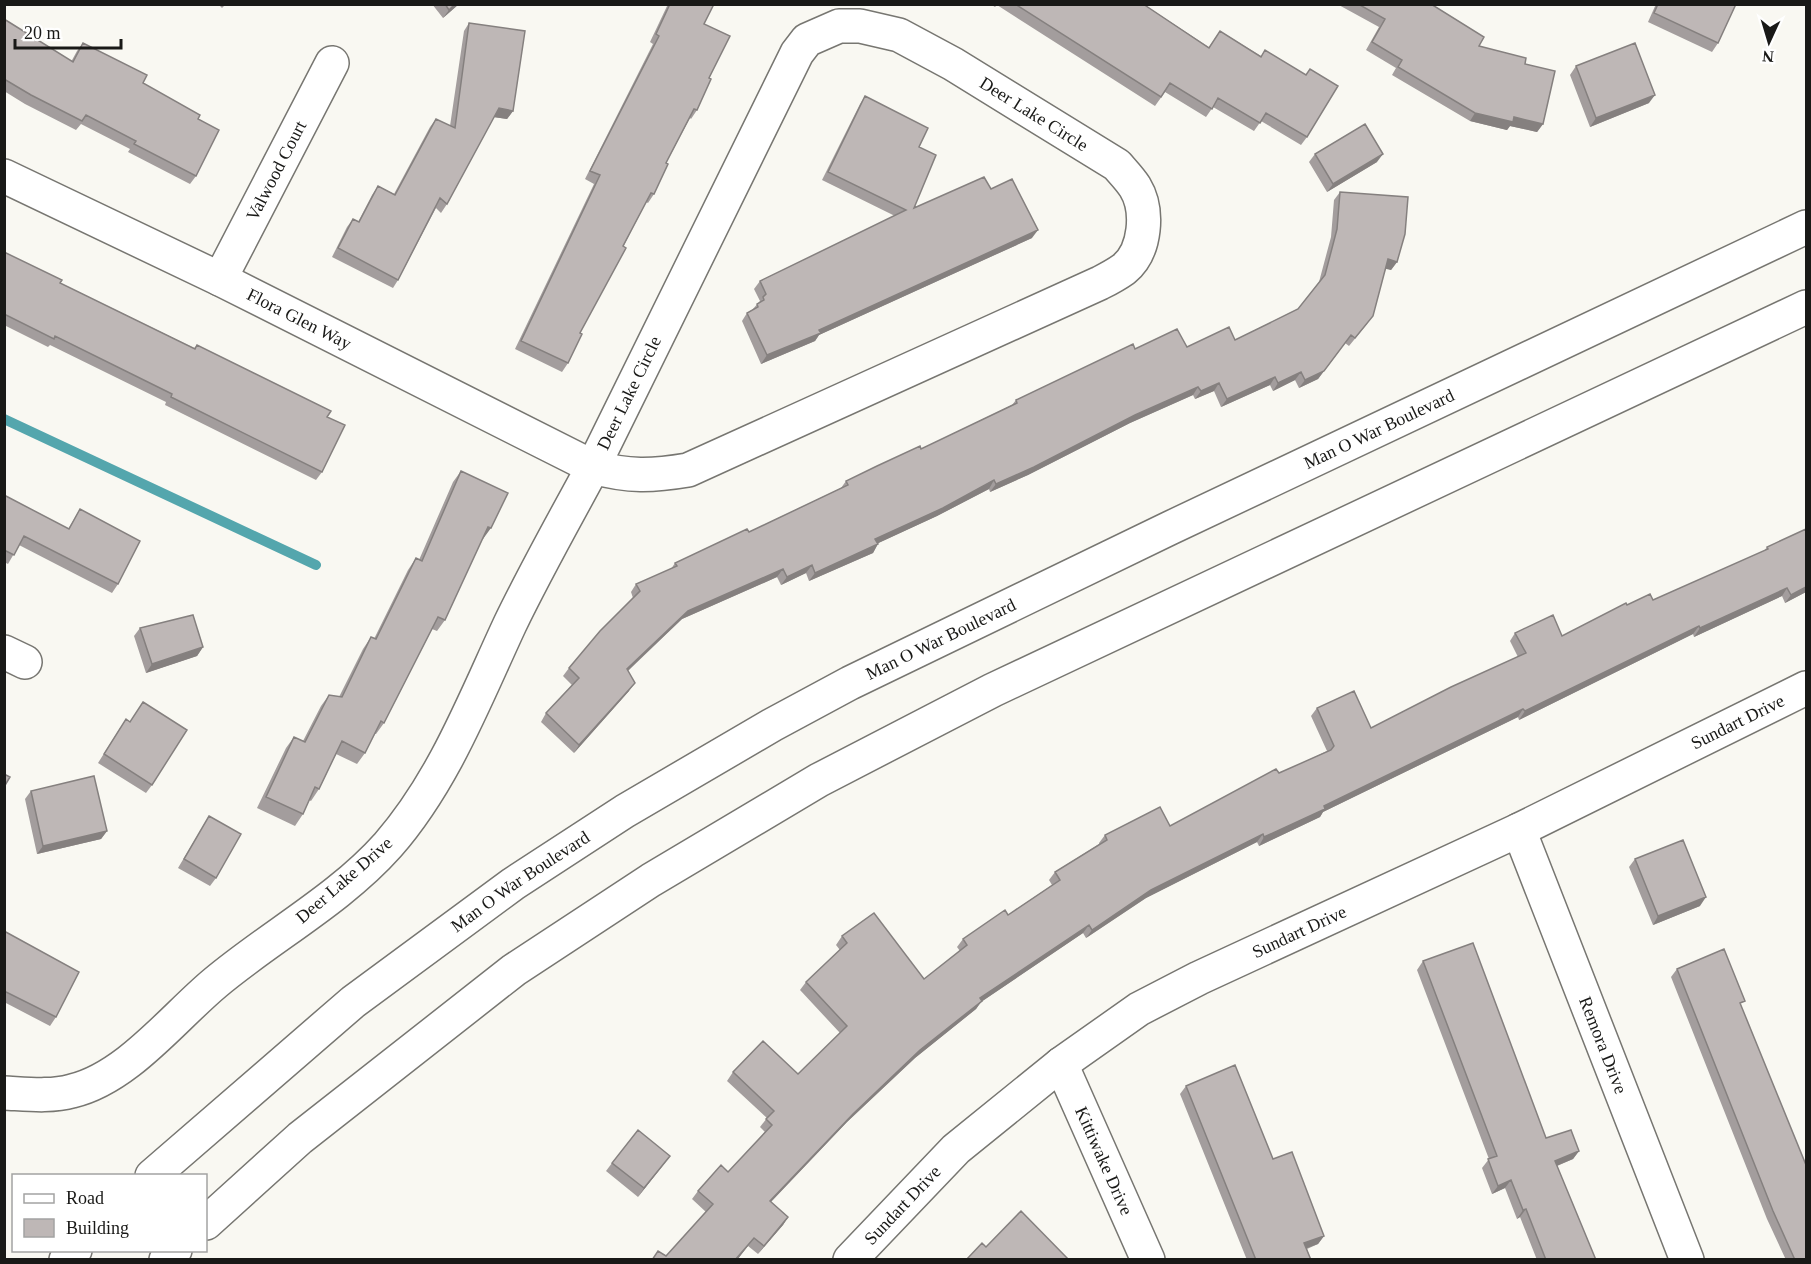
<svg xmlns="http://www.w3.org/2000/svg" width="1811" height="1264" font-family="'Times New Roman',serif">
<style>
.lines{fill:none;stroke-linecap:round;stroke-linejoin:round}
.stream{stroke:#54a6ad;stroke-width:10}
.minor-casing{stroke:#777671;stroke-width:36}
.primary-casing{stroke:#777671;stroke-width:36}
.minor{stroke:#fff;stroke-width:33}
.primary{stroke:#fff;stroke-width:33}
.wall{fill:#a39d9d}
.shaded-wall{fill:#85807f}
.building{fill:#beb7b6;stroke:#85807f;stroke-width:1.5}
.labels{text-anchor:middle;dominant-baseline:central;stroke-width:4.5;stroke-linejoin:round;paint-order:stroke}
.street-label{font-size:18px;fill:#191917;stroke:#fff}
</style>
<rect width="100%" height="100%" fill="#f9f8f2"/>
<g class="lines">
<!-- stream -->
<path class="stream" d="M4 419 316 565"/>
<defs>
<g id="minor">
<path d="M839 26H860L899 35 953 64 1117 165C1123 172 1130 179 1135 187 1149 210 1146 251 1124 269 1117 274 1108 279 1100 283L688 470C652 476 629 477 593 467L797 53 807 40Z"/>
<path id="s1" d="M4 176 220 279 593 467C565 519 536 570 510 624 475 699 444 781 388 845 339 900 271 936 215 983 173 1018 127 1078 72 1091 51 1097 26 1094 4 1093"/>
<path id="s2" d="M220 279 332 63"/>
<path d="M4 652 25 662"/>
<path id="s3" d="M1519 830 1687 1260"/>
<path id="s4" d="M1061 1064 1148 1260"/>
<path id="s5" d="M850 1260 956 1149 1061 1064 1139 1009 1199 978 1519 830 1806 688"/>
</g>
<g id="primary">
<path id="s6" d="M152 1176 353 1002 513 884 625 811 772 725 850 683 1170 528 1806 227"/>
<path d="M206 1223 300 1138 514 970 651 880 819 780 993 690 1806 307"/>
<path d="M66 1260 75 1250"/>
<path d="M166 1260 175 1250"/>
</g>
</defs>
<!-- minor casing -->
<use href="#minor" class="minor-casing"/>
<!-- primary casing -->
<use href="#primary" class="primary-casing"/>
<!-- minor -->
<use href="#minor" class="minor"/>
<!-- primary -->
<use href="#primary" class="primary"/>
</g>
<!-- wall -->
<path class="wall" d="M218 4H226L222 8Z
M432 4H459L443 18Z
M668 4H714L704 24 709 78 697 110 691 119 690 118 666 163 654 194 648 203 646 202 580 333 568 363 562 372 515 349 594 184 585 179 653 44 650 42Z
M990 4H1143L1209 47 1220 31 1261 56 1265 50 1307 137 1301 145 1261 121 1254 131 1213 107 1206 117 1165 92 1155 106 997 5 995 7Z
M1337 4H1431L1479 46 1525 64 1543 124 1537 132 1510 126 1507 130 1470 121 1392 75 1396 68 1366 50 1379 27Z
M1656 4H1736L1718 43 1712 52 1648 22Z
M4 19 71 62 77 51 83 43 198 119 196 176 190 184 128 152 130 149 81 124 76 130 25 104 4 91Z
M469 23 513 111 507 119 494 117 447 204 441 213 436 208 398 280 393 288 332 257 347 227 353 219 358 222 372 195 378 186 394 194 430 127 436 119 450 126 464 31Z
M1576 66 1649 103 1590 127 1570 75Z
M865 96 919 147 914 208 991 189 1032 238 819 335 815 341 761 364 742 321 747 313 752 310 760 301 754 289 760 281 895 216 822 180 860 104Z
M1315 154 1377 162 1327 192 1309 162Z
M1340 192 1397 262 1391 270 1386 268 1367 324 1349 346 1345 343 1318 379 1299 388 1295 380 1273 391 1270 385 1221 407 1214 391 1195 399 1193 395 1130 423 1028 475 990 492 989 489 937 516 878 543 873 553 809 581 806 573 781 585 777 577 682 619 628 671 629 691 574 753 541 722 546 713 572 685 563 676 569 668 633 598 631 592 636 584 671 569 675 563 749 532 841 488 846 481 921 449 1012 405 1016 400 1135 349 1187 347 1235 340 1298 309 1319 282 1331 237 1334 200Z
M4 252 60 283 194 348 197 345 327 417 322 472 316 480 165 405 166 402 50 345 48 347 4 325Z
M461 471 483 539H482L445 620 437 631 432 629 384 723 376 734H375L365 753 357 764 336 754 319 789 311 801 309 800 303 814 295 826 257 808 286 748 294 737 303 741 321 706 329 695 339 697 363 649 371 637 374 639 408 570 416 558 419 560 453 482Z
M4 495 68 529 80 509 118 584 112 593 19 545 8 564 4 562Z
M1767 547 1806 592 1785 603 1782 596 1694 637 1693 634 1519 720 1518 717 1323 812 1320 817 1259 846 1257 842 1146 898 1086 938 1083 933 981 1002 976 1009 915 1058 847 1122 771 1202 788 1217 783 1225 758 1254 748 1246 737 1260H652L666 1256 706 1212 692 1199 698 1191 728 1172 765 1132 760 1127 767 1118 727 1081 733 1072 798 1074 840 1033 800 990 806 982 840 950 836 945 842 936 924 979 960 951 957 947 963 939 1008 915 1052 885 1049 880 1055 872 1099 844V843L1105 835 1170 826 1327 751 1311 716 1317 708 1371 728 1518 657 1510 641 1515 633 1562 636 1627 605 1653 600 1764 551Z
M140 628 203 647 197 656 146 673 134 636Z
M120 728 152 785 146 793 98 763Z
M31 791 107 831 101 839 37 854 25 799Z
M209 816 216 878 210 886 178 868Z
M1635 859 1700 906 1653 925 1629 867Z
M4 931 56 1017 50 1026 4 1002Z
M1423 961 1546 1138 1579 1151 1573 1159 1557 1166 1596 1260H1537L1520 1217 1517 1219 1505 1188 1492 1194 1482 1168 1489 1159 1417 970Z
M1677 969 1741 1006 1806 1260H1786L1767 1219 1671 977Z
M1186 1086 1273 1159 1324 1236 1318 1244 1307 1249 1311 1260H1247L1180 1094Z
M670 1156 638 1197 606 1171 612 1163Z"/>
<!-- shaded-wall -->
<path class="shaded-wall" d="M455 4H459L443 18 449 10Z
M1655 95 1649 103 1590 127 1596 118Z
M499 108 513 111 507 119 493 117Z
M1475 113 1514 117 1543 124 1537 132 1510 126 1507 130 1470 121Z
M1383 154 1377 162 1327 192 1333 184Z
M1038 230 1032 238 819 335 815 341 761 364 767 355 819 330Z
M1388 259 1397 262 1391 270 1382 268Z
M1345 343 1318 379 1299 388 1305 380Z
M1301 372 1295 380 1273 391 1278 383Z
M1275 377 1270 385 1221 407 1227 399Z
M1219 383 1214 391 1195 399 1201 391Z
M1198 387 1193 395 1130 423 1028 475 990 492 996 484 1135 415Z
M994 480 989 489 937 516 870 547 875 539Z
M488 527 491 528 483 539 480 538Z
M878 544 873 553 809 581 815 573Z
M812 565 806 573 781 585 787 577Z
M783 569 777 577 682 619 621 677 627 669 688 611Z
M1806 587V592L1785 603 1791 595Z
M1787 588 1782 596 1694 637 1700 628Z
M1699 626 1693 634 1519 720 1525 711Z
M203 647 197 656 146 673 152 664Z
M635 683 629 691 574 753 579 745Z
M1523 709 1518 717 1323 812 1320 817 1259 846 1264 837 1324 806Z
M107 831 101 839 37 854 43 846Z
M1263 834 1257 842 1146 898 1086 938 1092 930 1151 890Z
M1706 897 1700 906 1653 925 1658 916Z
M1089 925 1083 933 981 1002 976 1009 915 1058 847 1122 764 1209 770 1201 853 1114 920 1050 980 998Z
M1579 1151 1573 1159 1549 1169 1555 1161Z
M670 1156 664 1164 638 1197 644 1188Z
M1511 1180 1505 1188 1492 1194 1498 1186Z
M1526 1209 1520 1217 1517 1219 1523 1210Z
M788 1217 783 1225 758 1254 764 1246Z
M1324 1236 1318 1244 1299 1251 1304 1243Z
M754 1238 737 1260H735Z"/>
<!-- building -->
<path class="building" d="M445 4H455L449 10Z
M670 4H714L704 24 730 36 709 78 711 79 697 110 694 109 666 163 668 164 654 194 651 193 623 246 626 248 580 333 582 334 568 363 521 341 600 175 590 171 659 36 656 34Z
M1015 4H1143L1209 48 1220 31 1261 57 1265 50 1306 75 1310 69 1338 86 1307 137 1266 113 1260 123 1218 98 1212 109 1170 83 1161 97Z
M1358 4H1431L1484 37 1479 46 1526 58 1525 64 1555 71 1543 124 1514 117 1513 122 1475 113 1398 67 1402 60 1372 42 1385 19Z
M1658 4H1736L1718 43 1654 13Z
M4 19 73 62 83 43 147 75 143 83 200 115 198 119 219 130 196 176 134 144 136 141 86 115 82 121 31 95 4 79Z
M469 23 525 31 513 111 499 108 447 204 440 198 398 280 338 248 353 219 359 222 378 186 395 195 436 119 455 128Z
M1635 43 1655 95 1596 118 1576 66Z
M865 96 928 128 919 147 936 155 914 208 984 177 991 189 1012 179 1038 230 819 330 821 333 767 355 747 313 758 307 757 304 764 300 763 297 766 294 760 281 906 210 828 172Z
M1365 124 1383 154 1333 184 1315 154Z
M1340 192 1408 197 1405 234 1397 262 1388 259 1373 316 1355 338 1351 335 1324 371 1305 380 1301 372 1278 383 1275 377 1227 399 1219 383 1201 391 1198 387 1135 415 1034 467 996 484 994 480 943 508 875 539 878 544 815 573 812 565 787 577 783 569 688 611 627 669 635 683 579 745 546 713 579 678 569 668 600 631 640 591 636 584 677 566 675 563 747 529 749 532 848 485 846 481 877 466 920 446 921 449 1017 403 1016 400 1133 344 1135 349 1177 329 1187 347 1229 327 1235 340 1298 309 1325 275 1337 229Z
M4 252 62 280 60 283 195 349 197 345 331 411 327 417 345 425 322 472 171 397 172 394 55 336 54 339 4 314Z
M461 471 508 493 491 528 488 527 445 620 438 617 384 723 381 721 365 753 342 741 319 789 315 787 303 814 266 797 294 737 305 742 329 695 342 697 371 637 376 639 416 558 422 561Z
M4 495 69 529 80 509 140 541 118 584 24 536 14 555 4 550Z
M1806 529V587L1791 595 1787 588 1700 628 1699 626 1525 711 1523 709 1324 806 1325 809 1264 837 1263 834 1151 890 1092 930 1089 925 980 998 982 1001 920 1050 853 1114 770 1201 788 1217 764 1246 754 1238 735 1260H652L658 1251 666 1256 713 1204 698 1191 721 1165 728 1172 772 1125 766 1119 774 1111 733 1072 763 1041 798 1074 847 1026 806 982 847 943 842 936 874 913 924 979 967 945 963 939 1005 910 1008 915 1060 880 1055 872 1107 840 1105 835 1160 807 1170 826 1276 769 1279 773 1331 750 1334 746 1317 708 1354 691 1371 728 1451 687 1526 653 1515 633 1553 615 1562 636 1626 603 1627 605 1650 594 1653 600 1768 549 1767 547Z
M193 615 203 647 152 664 140 628Z
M143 702 187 730 152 785 104 754 126 719 130 722Z
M4 774 10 777 4 787Z
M94 776 107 831 43 846 31 791Z
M209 816 241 834 216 878 184 859Z
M1683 840 1706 897 1658 916 1635 859Z
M4 931 79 972 56 1017 4 991Z
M1473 943 1546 1138 1571 1130 1579 1151 1555 1161 1596 1260H1546L1526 1209 1523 1210 1511 1180 1498 1186 1488 1159 1497 1156 1423 961Z
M1724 949 1745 1001 1740 1003 1806 1165V1260H1795L1773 1211 1677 969Z
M1235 1065 1273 1159 1292 1152 1324 1236 1304 1243 1311 1260H1256L1186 1086Z
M638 1130 670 1156 644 1188 612 1163Z
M1021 1211 1069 1260H966L982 1243 986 1247Z"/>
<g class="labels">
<!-- street labels -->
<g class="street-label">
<text transform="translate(1034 114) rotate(32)">Deer Lake Circle</text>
<text stroke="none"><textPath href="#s2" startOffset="122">Valwood Court</textPath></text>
<text stroke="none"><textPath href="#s1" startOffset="328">Flora Glen Way</textPath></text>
<text transform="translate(629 393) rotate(-64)">Deer Lake Circle</text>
<text stroke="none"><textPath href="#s6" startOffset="1444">Man O War Boulevard</textPath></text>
<text stroke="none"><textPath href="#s6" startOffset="958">Man O War Boulevard</textPath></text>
<text stroke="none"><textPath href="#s5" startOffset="1048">Sundart Drive</textPath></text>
<text transform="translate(344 880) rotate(-41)">Deer Lake Drive</text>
<text stroke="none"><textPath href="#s6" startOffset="472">Man O War Boulevard</textPath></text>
<text stroke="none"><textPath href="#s5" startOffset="562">Sundart Drive</textPath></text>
<text stroke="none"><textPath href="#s3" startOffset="231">Remora Drive</textPath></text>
<text stroke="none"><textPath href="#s4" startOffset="106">Kittiwake Drive</textPath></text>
<text stroke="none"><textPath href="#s5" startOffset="76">Sundart Drive</textPath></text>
</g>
</g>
<!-- border -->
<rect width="1811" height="1264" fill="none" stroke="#191917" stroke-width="12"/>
<!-- legend -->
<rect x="12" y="1174" width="195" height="78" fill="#ffffff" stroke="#a3a3a2" stroke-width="1.5"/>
<rect x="24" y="1194" width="30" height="9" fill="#ffffff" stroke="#a3a3a2" stroke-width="1.5"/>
<text x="66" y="1204" font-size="18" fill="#191917">Road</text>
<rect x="24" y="1219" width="30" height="18" fill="#beb7b6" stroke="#a3a3a2" stroke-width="1.5"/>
<text x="66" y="1234" font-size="18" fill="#191917">Building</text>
<!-- north arrow -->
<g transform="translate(1769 42) rotate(184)" stroke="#ffffff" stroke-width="4.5" paint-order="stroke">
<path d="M0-4.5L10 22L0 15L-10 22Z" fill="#191917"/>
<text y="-9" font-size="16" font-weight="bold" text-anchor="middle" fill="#191917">N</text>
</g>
<!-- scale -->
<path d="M15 39v9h106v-9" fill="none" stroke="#191917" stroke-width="3"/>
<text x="24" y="39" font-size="18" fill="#191917" stroke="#ffffff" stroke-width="4.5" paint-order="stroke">20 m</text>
</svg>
